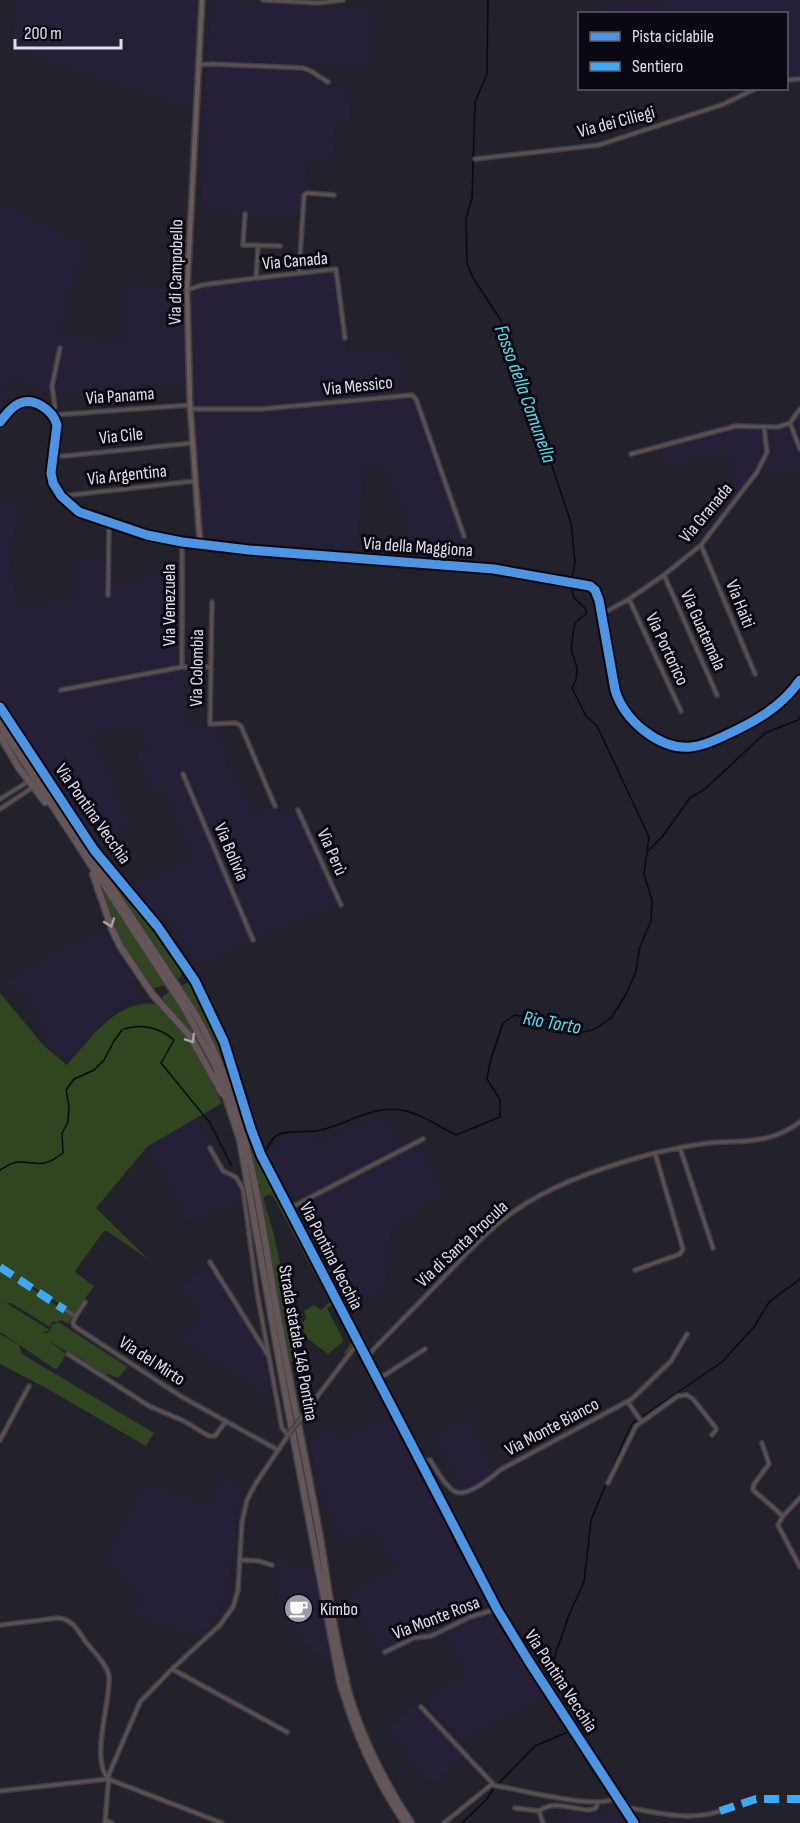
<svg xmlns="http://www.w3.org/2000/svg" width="800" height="1823" font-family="'Sofia Sans Condensed',sans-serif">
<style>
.built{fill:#261f38}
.green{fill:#304520}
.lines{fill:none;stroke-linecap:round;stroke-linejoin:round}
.stream{stroke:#030e11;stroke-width:1.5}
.street-casing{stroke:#3f3c45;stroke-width:6}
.secondary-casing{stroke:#3f3c45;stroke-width:8}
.highway-casing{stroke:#3f3c45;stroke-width:9}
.street{stroke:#5b504f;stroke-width:3}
.secondary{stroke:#695a58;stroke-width:4.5}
.highway{stroke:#645656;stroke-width:6}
.street-bridge-casing{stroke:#3f3c45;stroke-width:6;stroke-linecap:butt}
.street-bridge{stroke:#5b504f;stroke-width:3}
.quiet{stroke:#3fa9f5;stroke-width:8;stroke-dasharray:15 8;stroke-linecap:butt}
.cycleway-casing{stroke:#0a0810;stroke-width:13}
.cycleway{stroke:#4d94e3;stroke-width:9}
.oneway{stroke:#a9a1a9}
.labels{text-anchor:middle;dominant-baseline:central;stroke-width:6;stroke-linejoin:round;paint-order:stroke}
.street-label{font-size:18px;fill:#e2dfed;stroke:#0a0810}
.poi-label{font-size:18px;fill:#e2dfed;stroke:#0a0810;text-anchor:start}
.water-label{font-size:20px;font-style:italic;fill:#51e0f1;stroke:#0a0810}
</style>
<rect width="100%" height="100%" fill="#23212b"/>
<!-- built -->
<path class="built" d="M16 0H198L195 109 11 49Z
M661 0H800V77L787 78 786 14 604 13 603 4 661 5Z
M212 1 373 10 372 67 206 60Z
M206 66 306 72 328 86 351 88 350 122 336 124 333 161H308L304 217 201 210Z
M0 204 87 246 67 302 61 337 122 341 124 286 186 291 185 336 189 379 187 290 328 269 338 271 347 354 397 350 405 388 416 399 464 536 473 568 408 563V522L383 468 365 467 356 558 200 544 189 380 59 395 47 393 11 376 4 390 13 395 5 399 0 413Z
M800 404V468L757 472 744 490 734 487 727 452 666 465 659 441 730 421 757 424 785 422Z
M0 502 19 508 10 563 19 606 74 602 75 561 106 560 105 599H110L111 581 139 582 140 574H180L178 664 59 687V692L184 669 185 721 191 727 216 725 226 749 222 751 229 770 234 768 254 815 274 806 278 817 295 810 338 903 255 938 239 943 209 962 203 960 195 965 193 958 166 912 156 917 132 886 192 860 163 789 150 795 136 753 146 748 138 729 89 733 116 788V797L131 823 100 842 96 836 90 840 0 701Z
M103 932 113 945 114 950 127 966 137 985 138 996 118 1008 66 1062 44 1043 46 1040 27 997 7 983 10 979 59 951Z
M195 1117 212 1147 209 1149 219 1169 218 1172 237 1181 240 1187 242 1199 188 1223 147 1147Z
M378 1118H386L400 1146 296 1203 297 1199 289 1195 269 1157 282 1139 314 1133 318 1142Z
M419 1143 444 1192 391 1228 386 1286 347 1308 296 1209Z
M206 1265 214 1272 268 1357 274 1394 272 1397 179 1338 204 1312 180 1289Z
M388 1415 460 1542 496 1613 547 1695 461 1740 424 1700 466 1674 445 1636 433 1642 415 1643 381 1660 349 1594 396 1569 371 1526 342 1541 324 1504 318 1474 320 1473 316 1469 310 1444 328 1426 343 1441Z
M467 1416 495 1473 461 1491 436 1437Z
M220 1477 246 1490 237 1515 228 1597 204 1632 189 1631 137 1617 134 1611 140 1598 131 1593 133 1588 104 1557 145 1484 209 1506Z
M276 1562 287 1564 296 1569 313 1568 333 1668 298 1637 280 1610 272 1569 273 1564Z
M415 1704 464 1756 434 1784 430 1783 386 1732Z
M612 1809 623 1813 626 1823H563L575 1812 599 1816 606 1815Z"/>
<!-- green -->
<path class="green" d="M92 853 156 926 183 967 181 977 175 980Z
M101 887H102L166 985 155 988 150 986 119 938Z
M187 983 194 985 226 1053 255 1150 354 1341 353 1346 346 1355 344 1353 351 1343 333 1305 327 1308 344 1341 328 1354 308 1339 300 1326 306 1318 304 1311 314 1305 321 1310 330 1302 273 1196 269 1194 264 1197V1201C281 1251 286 1303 295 1355L300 1354 289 1364 265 1234 234 1096 180 986Z
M170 992 197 1036 214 1071 211 1072 187 1029 163 1003V996Z
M0 993 44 1046 67 1065C90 1039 117 998 157 1004L189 1040 222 1103 147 1147 96 1208 148 1259 107 1231H104L75 1271 76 1273 94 1286 75 1314 32 1286 30 1287 70 1315 72 1317 68 1324 62 1320 56 1322 53 1321 50 1327 11 1303H6L50 1330 45 1332 43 1331 45 1334 50 1331 52 1325 58 1322 128 1367 118 1378 108 1374 105 1375 84 1363 83 1358 81 1361 48 1340 66 1354 58 1368 55 1369 0 1332Z
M0 1334 19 1345 22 1354 154 1433 146 1446 46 1388 0 1364Z"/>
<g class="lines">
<!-- stream -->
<path class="stream" d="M488 0 487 74 475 102 472 198 466 218 467 263 473 278 500 319 509 337 571 523 575 562 572 579
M571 586 574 598 585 608 587 613 576 622 574 627 571 649 577 668 576 680 572 688 586 716 597 726 644 826 649 837 647 851
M124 1029C141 1023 161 1028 174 1040L161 1063 210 1123 231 1165
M263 1155C267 1149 271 1139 276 1136 283 1130 307 1132 317 1131 348 1125 373 1103 406 1111 424 1115 439 1127 456 1135L500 1117V1100L487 1079 490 1062 503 1023 515 1015 567 1025 584 1032 595 1029 611 1018 625 996 636 972 639 949 651 921 652 900 644 874 647 852 662 837 690 798 705 789 765 733 798 720 800 716
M0 1170C5 1167 12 1162 18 1162 40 1162 42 1169 63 1153L62 1133 68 1122 69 1106 66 1090 74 1079 94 1070 104 1060 114 1041 122 1030
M548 1676 569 1615 584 1582 591 1520 626 1436 633 1423 722 1362 754 1327 769 1302 800 1279
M462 1823 487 1799 493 1789 535 1746 570 1731"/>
<defs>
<path id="street" d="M263 0 318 3 343 0
M199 65 213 64 303 68 311 71 328 82
M786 80 800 79
M475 159 599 145 724 104 757 88
M245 214 243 245 280 246
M299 273 304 195 307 193 334 195
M256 278 258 247
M187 290 202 285 256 278 336 269 345 338
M191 409H262L412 395 416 399 464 536
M800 409 790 423 800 449
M50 413 55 407 52 386 60 348
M53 415 190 405
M631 454 736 426 778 427 790 423
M54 457 193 443
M62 496 195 481
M701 545 755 674
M664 575 717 695
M108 595 109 523
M629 599 681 711
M212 602 210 724 236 723 241 726 275 806
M602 614 629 599 664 575 701 545 757 472 767 452 764 427
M182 667V542
M61 690 182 667H209
M183 774 253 940
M0 799 26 783
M0 809 32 788
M298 810 341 905
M192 975 222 1037 251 1129 261 1155 497 1609 528 1660 634 1823
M210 1148 223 1171 236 1177 243 1189 257 1292 282 1428 288 1435
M680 1148 713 1248
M288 1209 423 1139
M210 1262 268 1355
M635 1270 680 1254 683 1249 655 1153
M65 1310 76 1316 85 1302
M76 1316 73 1322 74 1326 182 1397 278 1450
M68 1354 149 1406 184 1421 209 1436H215L226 1421
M364 1355 370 1353C395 1327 421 1301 446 1275 467 1253 488 1230 513 1212 552 1184 609 1165 655 1153 673 1149 691 1145 709 1143 744 1140 769 1145 800 1122
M377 1380 425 1349
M628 1402 641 1421
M301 1418 354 1348 359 1345
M0 1440 29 1386
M762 1443 769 1464 754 1484 753 1490 783 1516
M420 1462 430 1460C437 1470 444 1485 454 1491 465 1499 491 1478 500 1470L632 1399 671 1361 687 1334
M608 1483 636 1426 678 1396 687 1395 693 1399 716 1428V1430L712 1435
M800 1498 783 1516 778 1525 800 1567
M240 1560 259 1561 272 1565
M0 1625 58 1618C72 1619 78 1630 85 1641 92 1650 107 1664 109 1676 111 1703 90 1756 108 1779
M385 1652 414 1638 431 1636 470 1617 497 1609
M172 1669 287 1732
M421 1707 494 1785
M0 1791 108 1779 222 1823
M624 1807C655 1812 690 1822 720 1811
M515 1808 539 1811
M105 1820 112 1823
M105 1823 109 1774 140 1702 172 1669 220 1625 233 1607 238 1590 242 1522 247 1500 256 1483 289 1434
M444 1823 491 1785C516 1788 600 1812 617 1797
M543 1823 539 1811C555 1799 572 1810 590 1810L596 1808 598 1802"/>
<path id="secondary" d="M0 422C5 416 10 408 18 404 33 396 53 410 57 425L51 473 53 483 61 496 79 512 147 535 182 542 249 550 494 569 590 586 595 590 599 600 615 690C624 720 659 750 691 747 704 746 715 740 726 735 754 722 782 707 800 680
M200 544 190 405 187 290 202 0
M0 707 94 850 158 927 192 975"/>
<path id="highway" d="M0 717 194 1012C246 1102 257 1194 274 1295 288 1376 305 1456 320 1537 328 1585 333 1633 346 1680
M0 725 185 1009 216 1067 240 1140 284 1387 340 1682
M0 736 19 768 45 802
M93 874 112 929 120 946 153 995 190 1036 222 1093
M346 1683C359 1733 383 1780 411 1823
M341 1685C355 1734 376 1780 405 1823"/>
</defs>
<!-- street casing -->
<use href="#street" class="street-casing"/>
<!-- secondary casing -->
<use href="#secondary" class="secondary-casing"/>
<!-- highway casing -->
<use href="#highway" class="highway-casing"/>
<!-- street -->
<use href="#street" class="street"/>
<!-- secondary -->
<use href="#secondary" class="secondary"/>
<!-- highway -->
<use href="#highway" class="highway"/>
<defs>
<path id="street-bridge" d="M289 1434 301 1418"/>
</defs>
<!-- street-bridge casing -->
<use href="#street-bridge" class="street-bridge-casing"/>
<!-- street-bridge -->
<use href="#street-bridge" class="street-bridge"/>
<!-- quiet -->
<path class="quiet" d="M0 1267 65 1310
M720 1811 756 1799H800"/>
<defs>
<path id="cycleway" d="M0 422C5 416 10 408 18 404 33 396 53 410 57 425L51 473 53 483 61 496 79 512 147 535 182 542 249 550 494 569 590 586 595 590 599 600 615 690C624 720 659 750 691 747 704 746 715 740 726 735 754 722 782 707 800 680
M0 707 94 850 158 927 195 981 224 1042 251 1129 261 1155 497 1609 528 1660 634 1823"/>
</defs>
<!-- cycleway casing -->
<use href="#cycleway" class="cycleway-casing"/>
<!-- cycleway -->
<use href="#cycleway" class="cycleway"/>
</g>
<!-- one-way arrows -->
<defs><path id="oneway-chevron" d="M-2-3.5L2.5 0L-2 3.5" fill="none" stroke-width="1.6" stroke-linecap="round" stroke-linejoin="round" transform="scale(1.5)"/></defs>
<g class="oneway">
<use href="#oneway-chevron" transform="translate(110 923) rotate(71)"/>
<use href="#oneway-chevron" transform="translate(191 1039) rotate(57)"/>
</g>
<!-- icons -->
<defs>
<symbol id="cafe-disc" viewBox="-11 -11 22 22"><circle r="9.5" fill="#9f9ca9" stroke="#0a0810"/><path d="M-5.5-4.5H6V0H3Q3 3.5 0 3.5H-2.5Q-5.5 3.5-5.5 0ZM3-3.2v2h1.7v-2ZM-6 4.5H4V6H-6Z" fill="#fff"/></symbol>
</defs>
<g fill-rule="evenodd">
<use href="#cafe-disc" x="282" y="1592" width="33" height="33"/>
</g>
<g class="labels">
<!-- street labels -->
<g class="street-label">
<text transform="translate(616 122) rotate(-15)">Via dei Ciliegi</text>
<text transform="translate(295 261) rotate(-5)">Via Canada</text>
<text transform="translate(176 272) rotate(-89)">Via di Campobello</text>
<text transform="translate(358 386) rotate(-6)">Via Messico</text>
<text transform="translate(120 396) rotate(-4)">Via Panama</text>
<text transform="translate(121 436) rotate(-6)">Via Cile</text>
<text transform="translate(127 475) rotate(-6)">Via Argentina</text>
<text transform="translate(706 513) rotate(-50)">Via Granada</text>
<text transform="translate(418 547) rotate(4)">Via della Maggiona</text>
<text transform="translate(740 604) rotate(68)">Via Haiti</text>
<text transform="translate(169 605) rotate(-90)">Via Venezuela</text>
<text transform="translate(703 630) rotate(66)">Via Guatemala</text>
<text transform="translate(667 649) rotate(65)">Via Portorico</text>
<text transform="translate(197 668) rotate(-89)">Via Colombia</text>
<text transform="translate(93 814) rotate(55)">Via Pontina Vecchia</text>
<text transform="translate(231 852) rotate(67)">Via Bolivia</text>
<text transform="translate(332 852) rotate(66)">Via Perù</text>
<text transform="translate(462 1244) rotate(-43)">Via di Santa Procula</text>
<text transform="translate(331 1256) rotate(63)">Via Pontina Vecchia</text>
<text transform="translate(298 1343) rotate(80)">Strada statale 148 Pontina</text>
<text transform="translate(152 1361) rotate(33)">Via del Mirto</text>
<text transform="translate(552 1427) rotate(-28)">Via Monte Bianco</text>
<text transform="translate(436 1618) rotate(-21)">Via Monte Rosa</text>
<text transform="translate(561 1681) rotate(57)">Via Pontina Vecchia</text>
</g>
<!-- poi labels -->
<g class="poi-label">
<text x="320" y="1609">Kimbo</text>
</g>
<!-- water labels -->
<g class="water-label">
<text transform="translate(525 394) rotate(70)">Fosso della Comunella</text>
<text transform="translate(552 1023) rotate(10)">Rio Torto</text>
</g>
</g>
<!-- legend -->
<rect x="578" y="12" width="210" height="78" fill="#0a0810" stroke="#605e68" stroke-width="1.5"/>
<rect x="590" y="32" width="30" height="9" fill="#4d94e3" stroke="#605e68" stroke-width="1.5"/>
<text x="632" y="42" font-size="18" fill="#e2dfed">Pista ciclabile</text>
<rect x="590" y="62" width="30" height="9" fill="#3fa9f5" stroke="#605e68" stroke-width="1.5"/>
<text x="632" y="72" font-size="18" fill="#e2dfed">Sentiero</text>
<!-- scale -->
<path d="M15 39v9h106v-9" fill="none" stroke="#e2dfed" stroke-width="3"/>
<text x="24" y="39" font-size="18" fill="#e2dfed" stroke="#0a0810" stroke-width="4.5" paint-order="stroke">200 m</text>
</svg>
